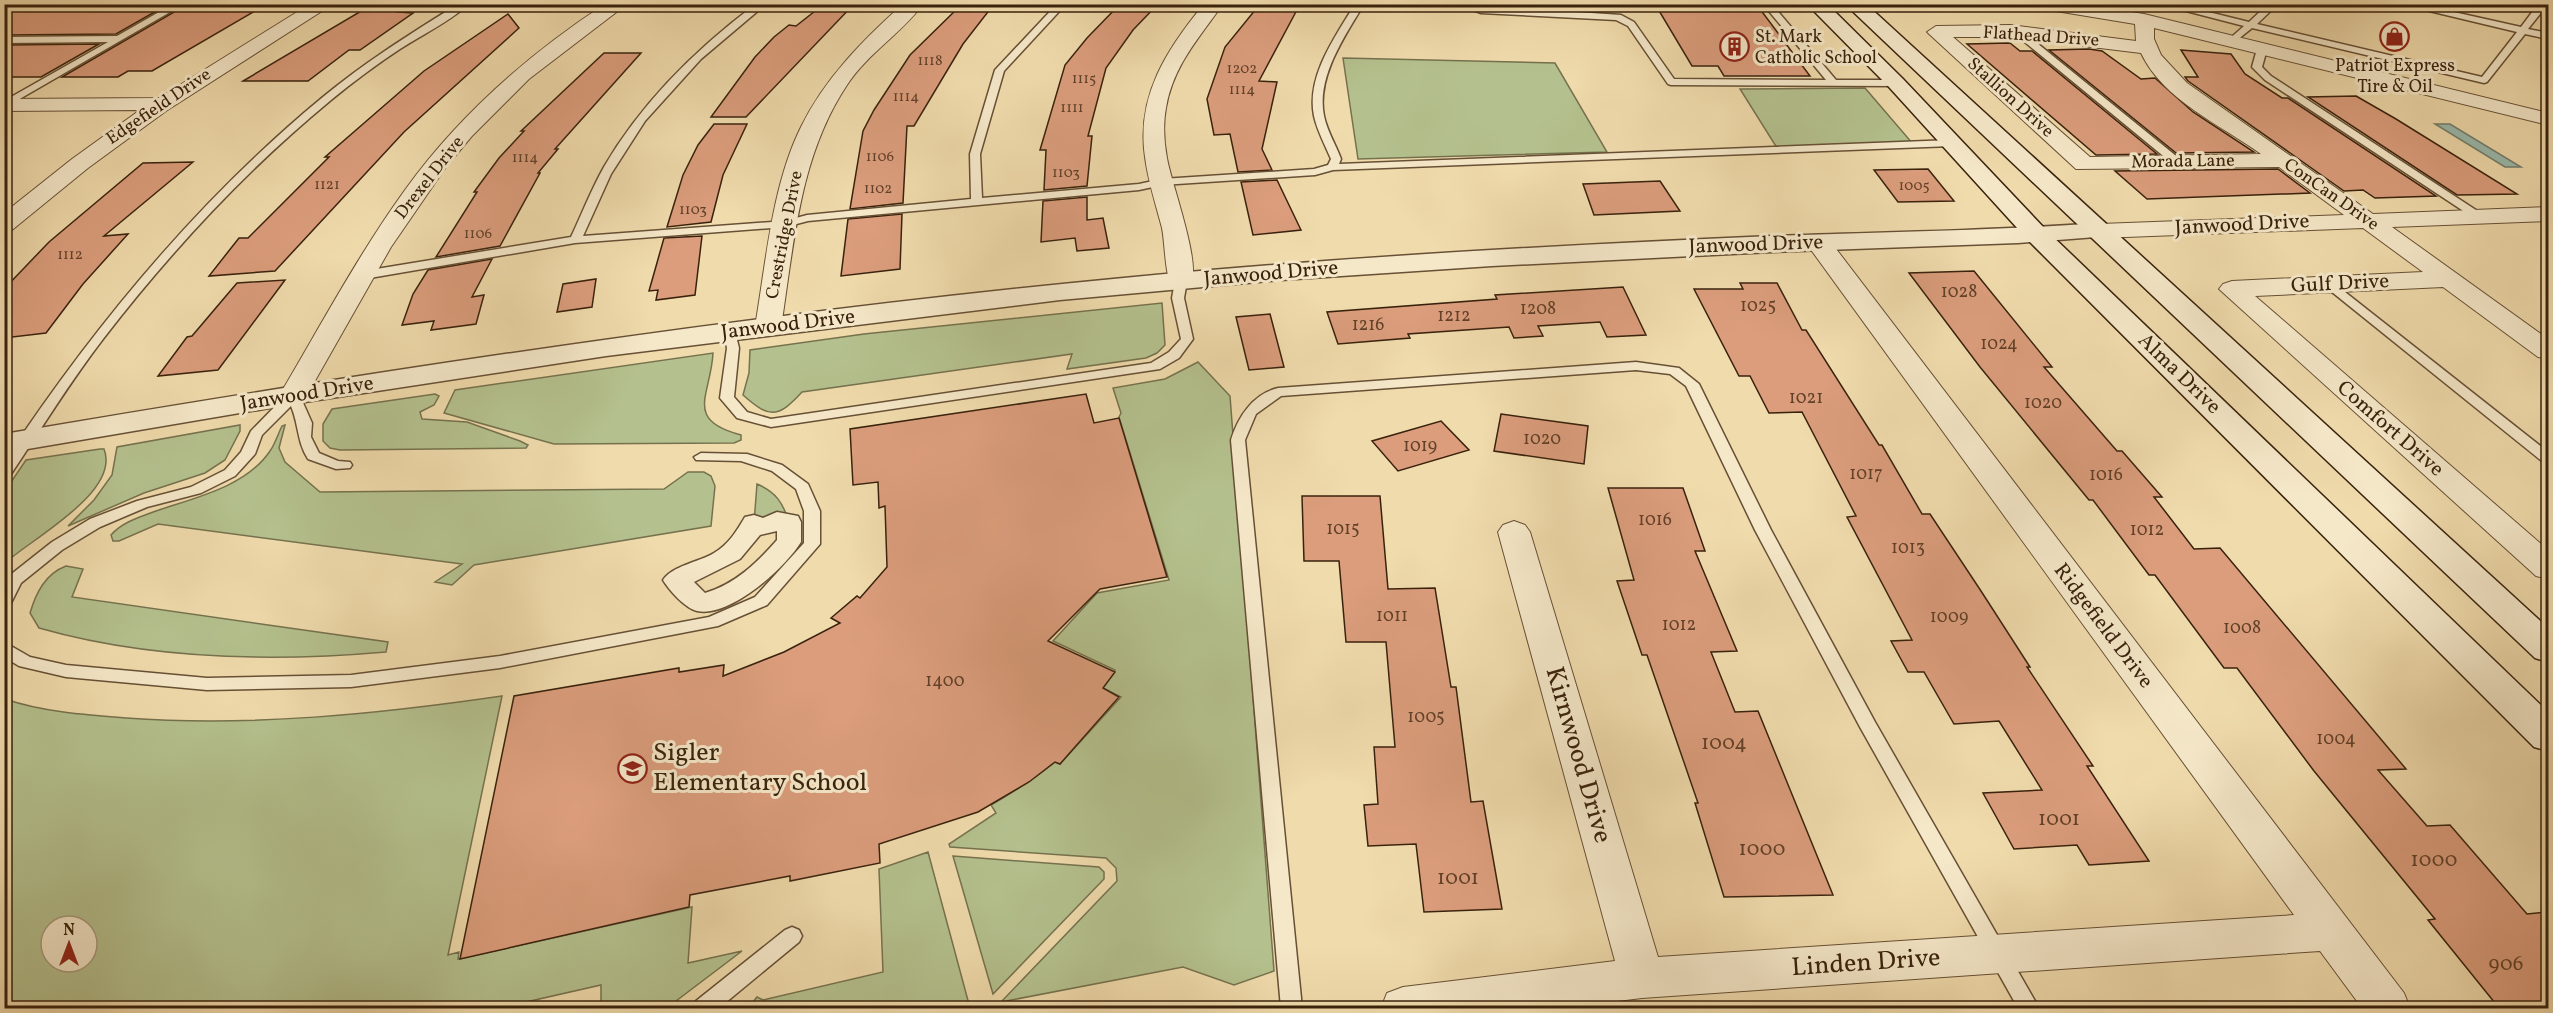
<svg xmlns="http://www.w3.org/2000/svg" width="2553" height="1013" font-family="Vollkorn,serif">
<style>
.green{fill:#b4c18e;stroke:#76724e;stroke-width:1.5;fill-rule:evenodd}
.water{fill:#9abbae;stroke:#737e6e;stroke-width:1.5}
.building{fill:#db9d7c;stroke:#39220d;stroke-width:1.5}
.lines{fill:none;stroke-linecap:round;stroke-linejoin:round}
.service-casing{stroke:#675035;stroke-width:3}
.pedestrian-casing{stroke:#675035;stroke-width:3}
.minor-casing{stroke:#675035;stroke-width:2}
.tertiary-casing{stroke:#675035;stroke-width:3}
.secondary-casing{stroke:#39220d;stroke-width:3}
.service{fill:#f5e8c9;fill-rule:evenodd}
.pedestrian{fill:#f5e8c9;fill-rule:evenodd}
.minor{fill:#f5e8c9;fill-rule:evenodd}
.tertiary{fill:#f5e8c9;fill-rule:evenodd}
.secondary{fill:#f5e8c9;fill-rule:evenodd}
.labels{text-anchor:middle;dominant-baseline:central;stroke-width:6;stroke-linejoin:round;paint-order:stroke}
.far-number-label{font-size:15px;fill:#624129}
.far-poi-label{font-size:18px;fill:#39220d;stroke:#f5e8c9;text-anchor:start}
.far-street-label{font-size:18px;fill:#39220d;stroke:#f5e8c9}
.number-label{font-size:18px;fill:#624129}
.street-label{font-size:21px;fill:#39220d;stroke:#f5e8c9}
.near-number-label{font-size:21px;fill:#624129}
.near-poi-label{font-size:26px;fill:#39220d;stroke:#f5e8c9;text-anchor:start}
.near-street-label{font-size:26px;fill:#39220d;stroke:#f5e8c9}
</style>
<rect width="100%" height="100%" fill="#f0dbac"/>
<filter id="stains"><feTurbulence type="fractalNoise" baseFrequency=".00333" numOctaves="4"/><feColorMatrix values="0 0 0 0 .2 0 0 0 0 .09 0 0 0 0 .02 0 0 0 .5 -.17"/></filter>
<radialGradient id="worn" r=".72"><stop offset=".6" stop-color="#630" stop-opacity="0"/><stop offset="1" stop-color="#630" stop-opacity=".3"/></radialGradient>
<!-- green -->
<path class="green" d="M1343 58 1555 63 1607 152 1358 159Z
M1865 88 1913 144 1777 148 1740 89Z
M1162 303 1165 345 1157 353 1146 358 1067 369 1072 354 802 392C778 418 770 419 743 395L749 373 750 350 864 334Z
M713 353C711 395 683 420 741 435V440L734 443 554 444 444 413 455 390Z
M1198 362 1230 396 1274 971 1234 985 1183 967 1001 1002 1117 881 1116 868 1106 858 950 847 949 844 996 813 991 805C1012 793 1034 779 1055 762L1060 764 1121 697 1103 688 1115 670 1053 641 1097 593 1169 580 1119 417 1121 413 1113 388 1165 379Z
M435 394 439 396 434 405 420 412 422 419 467 422 520 441 528 445 526 448 340 450 330 448 323 441V424L332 409Z
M240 425V431L225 460 205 473 144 493 68 526 94 500 112 475 117 447Z
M285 425 279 448 285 462 320 492 664 489 688 472H704L711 476 715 486 711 526 474 565 452 585 435 582 462 564 158 524 119 541H113L111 535C122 522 140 517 156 511 194 498 246 487 270 451 275 444 278 434 282 426Z
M100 449H104C121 492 31 539 5 563V491L26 460Z
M757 484C776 492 783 503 789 522L754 523Z
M66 566 83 569 72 597 388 642 386 652C271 662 151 660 39 628L30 613C36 593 45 574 66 566Z
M502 696 448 955 459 952 458 959 692 907 688 963 742 951 668 1007 601 1008V985L513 1005 512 1008H5V699C43 712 86 715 126 718 252 727 378 714 502 696ZM51 926H87V962H51Z
M928 852 970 1008H748L757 997 763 1000 883 972 879 869Z
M953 856 1099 867 1104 872V879L993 994Z"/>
<!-- water -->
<path class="water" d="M2435 124H2450L2521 167H2505Z"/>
<!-- building -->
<path class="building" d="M64 4H163L167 5 116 34 4 35V8Z
M373 4H400L403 9 398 12 413 13 360 50H349L308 81H243Z
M824 4H854L746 117H711L755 57 774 37 789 25 796 26Z
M1120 4H1158L1133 30 1106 68 1088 136H1092L1087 186 1044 190 1046 150H1040L1065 65 1087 38Z
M1260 4 1298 8 1259 81 1277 82 1262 149 1272 170 1238 172 1230 134 1214 135 1207 99 1225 47Z
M1655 4 1757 5 1810 76H1724L1718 66H1692Z
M186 5H265L152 71H128L118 77H62Z
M960 6 991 8 963 44 914 126H907L903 203 850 209 863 131 874 110 910 55Z
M508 14 519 28 404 132 275 271 209 276 239 238H248L329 157H325L424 71Z
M2010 43 2020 51H2032L2157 154 2096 155 1967 44Z
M99 44 41 77H4V45Z
M2089 49 2102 51 2141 79 2155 78 2193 112 2254 152 2176 153 2049 50Z
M2181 50 2231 54 2245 74 2282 98H2288L2436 196 2375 198 2363 190 2344 191 2188 81 2185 77H2198Z
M604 53H641L555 149H558L538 173H540L500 246 436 257 477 192H474L499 158 524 131H521Z
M2356 96 2396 119 2517 194 2457 195 2308 97Z
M714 124H747L723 175 711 222 667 227 683 175 698 145Z
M193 162 104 236 128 234 83 284 46 333 4 338V289L49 242 143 163Z
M1928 169 1954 201 1898 202 1874 170Z
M2278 169 2310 193 2147 199 2115 171Z
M1277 180 1301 230 1253 235 1241 182Z
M1660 181 1680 211 1594 215 1583 184Z
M1087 197V220L1103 218 1109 248 1077 251 1075 238 1041 242 1043 201Z
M902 214 900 269 841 276 848 219Z
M702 236 695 295 656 300 658 290 649 291 664 238Z
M492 259 472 297 484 295 476 324 431 330 434 321 402 325 413 294 428 270Z
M1974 271 2052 367H2044L2117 451H2122L2162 497H2154L2194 549 2220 548 2406 769 2378 770 2427 826 2450 825 2527 914 2548 912V1008H2499L2428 920 2435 919 2314 771 2237 668H2224L2155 575H2149L2093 500H2089L1980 367 1909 273Z
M596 279 592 307 557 312 563 284Z
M285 280 218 370 158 376 187 337 192 336 237 283Z
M1740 283H1777L1802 330H1806L1879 445H1882L1922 514H1930L1981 591 2030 667H2027L2093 766H2087L2149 861 2089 865 2077 845 2014 849 1983 793 2042 790 1999 721 1954 724 1924 672H1908L1891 641 1912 640 1847 517 1856 516 1802 412 1769 413 1750 376H1739L1694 289H1743Z
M1623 287 1646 335 1607 337 1600 322 1538 326 1543 336 1514 338 1509 327 1408 334 1410 338 1338 344 1327 312 1497 299 1495 295Z
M1270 314 1284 367 1249 370 1236 317Z
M1086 394 1094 423 1119 418 1167 577 1100 589 1048 641 1115 672 1103 688 1119 697 1060 764 1055 762 1029 782 978 812 879 844 880 863 790 881V876L690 895 689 907 460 959 514 696 679 668V672L724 665 723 676 784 652 840 623 831 618 857 596 860 598 887 567 885 506 879 508 878 482 853 485 850 429Z
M1501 414 1588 426 1584 464 1494 451Z
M1441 421 1469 450 1398 471 1372 441Z
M1608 488H1683L1705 551H1695L1737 651 1711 652 1735 712 1758 711 1833 895 1724 897 1695 803H1698L1647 655H1642L1617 581 1634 580Z
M1302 496H1380L1388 589 1435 588 1451 687H1456L1471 802 1483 801 1502 909 1424 912 1416 844 1368 846 1364 805 1378 804 1374 747H1395L1386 642H1346L1339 561H1304Z"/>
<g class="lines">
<defs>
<path id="service" d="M173 4H184L4 108V101L108 42 4 43V37L117 36Z
M458 4H469C449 22 423 34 400 49 377 64 353 82 331 100 246 170 171 251 103 339 69 383 40 431 9 477L4 478V462C94 326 197 201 323 97 365 62 412 33 458 4Z
M756 4H766L701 59 645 121 611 174 583 236 785 221 807 215 971 199 970 154 995 70 1057 4H1066L1004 71 980 154 982 198 1139 184 1162 179 1314 169 1328 165 1331 159C1325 145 1317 130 1314 116 1306 76 1336 36 1355 4H1364C1345 36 1316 77 1324 116 1327 131 1336 145 1341 159L1339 164 1952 140 1957 143 1952 146 1333 170 1315 175 1162 185 1139 190 808 221 785 227 575 243 364 279 358 275 364 271 571 237C582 214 591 190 604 167 642 102 696 49 756 4Z
M1457 4 1621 15 1634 22 1674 79 1826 80 1763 4H1810L1775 8 1836 80H1896L1901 83 1896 86 1671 85 1668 84 1628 26 1616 20 1481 13Z
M2159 4H2176L2249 22 2268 4H2278L2257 24 2482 77 2517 32 2400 4H2418L2521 27 2536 7H2460L2456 4H2548L2528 29 2548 33V39L2525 34 2487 82 2484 83 2252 28 2232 44 2227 41 2244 26Z
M2015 30H2021L2181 160V164H2173L2015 34Z
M2262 46 2267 49 2262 67 2271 76 2482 214V218H2474L2265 80 2252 67 2257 49Z
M1181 277 1187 281 1184 298 1193 339 1179 358 1160 369 771 427 737 418 720 398 727 348 723 332 729 328 735 332 739 348 734 397 747 412 771 419 1151 363 1169 352 1181 339 1172 298 1175 281Z
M2331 281 2548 452V463L2543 462 2327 288 2325 285Z
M1636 362 1679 368 1699 384 1771 530 1875 722 2039 1008H2018L1860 727 1755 530 1686 386 1670 374 1636 370 1281 396 1256 414 1245 440 1302 1008H1281L1231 440C1238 417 1253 394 1278 388Z
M293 392 300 396 312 423 311 437 319 453 338 461 350 462 352 465 350 468 336 469 308 459C297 442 299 425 291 406L262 435 255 454 235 476 201 493 147 507 100 527 62 550 21 583 10 605 4 606V585L9 576 52 542 90 519 137 501 191 487 225 470 241 452 251 431 288 393Z
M701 453 747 454 782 465 808 484 820 511V544L767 605 718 626 500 668 351 687 207 690 66 677 19 666 4 657V642L30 657 66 665 207 678 351 675 500 656 709 617 755 597 804 543V511L796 489 772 471 741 461 696 460 694 457Z
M792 927 799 930 802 936 799 942 719 1008H694L696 1001 785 930Z"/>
<path id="pedestrian" d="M777 512 798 516 801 522V542C785 568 730 618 697 611 685 608 669 590 663 580 672 566 699 562 714 553 729 544 736 532 745 517L754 515 763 518ZM777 531V540C757 563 735 584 705 593L694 582 740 559 760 535Z"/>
<path id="minor" d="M310 4H333L166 111 88 168 12 230 4 232V213L72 159 140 110 4 111V99L159 98Z
M605 4H627L529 79 472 136 446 167 391 247 303 402 293 405 283 402 279 396C320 327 358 255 405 190 459 115 529 54 605 4Z
M903 4H923C902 33 868 53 847 85 799 157 794 244 781 327L777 333 768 335 759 333 755 327C766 263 772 185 801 127 825 78 863 40 903 4Z
M1204 4H1223C1199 38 1173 66 1166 108 1163 124 1164 142 1167 158 1171 183 1203 267 1190 286L1181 289 1172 286C1165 276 1165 243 1162 228 1156 205 1148 181 1145 157 1136 96 1167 49 1204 4Z
M2035 4H2081L2144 14 2548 113V125L2154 28V39L2161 55 2187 83 2373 214 2548 207V221L2392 227 2548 339V359L2538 357 2443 287 2255 296 2548 550V579L2536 576 2219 289 2223 284 2232 281 2423 272 2363 228 2100 238 2091 236 2088 231 2091 226 2100 224 2344 215 2279 167 2076 169 1927 32 1936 26 2010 25 2136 41 2135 24 2044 9ZM1953 37H2010L2141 53C2163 100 2221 125 2261 154L2090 157Z
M1818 235 1827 237 2404 993 2410 1008H2362L2320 951 1642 998 1560 1008H1381L1387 993 1403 987 1615 961 1498 532 1503 525 1514 521 1525 525 1530 532 1658 957 2294 915 1809 247 1806 242 1809 237Z"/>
<path id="tertiary" d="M2100 223 2109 226 2113 231 2109 236 2018 243 1772 252 1492 266 1281 280 1060 300 606 356 305 402 4 453V434C405 366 806 305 1211 270 1398 254 1585 244 1772 236 1881 232 1991 231 2100 223Z"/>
<path id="secondary" d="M1807 4H1827L1903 79 2047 231 2548 712V751L2534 747 2029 241 1889 87Z
M1845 4H1866L2548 628V662L2535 658Z"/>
</defs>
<!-- service casing -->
<use href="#service" class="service-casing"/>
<!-- pedestrian casing -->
<use href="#pedestrian" class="pedestrian-casing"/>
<!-- minor casing -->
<use href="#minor" class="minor-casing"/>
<!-- tertiary casing -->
<use href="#tertiary" class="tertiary-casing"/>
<!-- secondary casing -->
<use href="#secondary" class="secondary-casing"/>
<!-- service -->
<use href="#service" class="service"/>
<!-- pedestrian -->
<use href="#pedestrian" class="pedestrian"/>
<!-- minor -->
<use href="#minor" class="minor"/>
<!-- tertiary -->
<use href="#tertiary" class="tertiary"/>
<!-- secondary -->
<use href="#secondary" class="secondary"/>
</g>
<!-- icons -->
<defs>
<symbol id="shop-ring" viewBox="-11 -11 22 22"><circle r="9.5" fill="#f5e8c9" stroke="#8f2418" stroke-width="1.5"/><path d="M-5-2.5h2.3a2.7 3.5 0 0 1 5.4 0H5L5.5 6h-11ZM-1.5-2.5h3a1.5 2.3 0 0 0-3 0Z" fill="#8f2418"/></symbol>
<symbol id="building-ring" viewBox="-11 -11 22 22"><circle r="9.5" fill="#f5e8c9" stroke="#8f2418" stroke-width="1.5"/><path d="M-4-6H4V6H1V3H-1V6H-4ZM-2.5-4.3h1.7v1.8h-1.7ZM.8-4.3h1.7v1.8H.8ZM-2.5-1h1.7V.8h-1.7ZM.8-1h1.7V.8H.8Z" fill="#8f2418"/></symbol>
<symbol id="school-ring" viewBox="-11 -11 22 22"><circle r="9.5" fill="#f5e8c9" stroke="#8f2418" stroke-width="1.5"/><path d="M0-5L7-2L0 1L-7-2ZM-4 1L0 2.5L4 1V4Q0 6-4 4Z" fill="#8f2418"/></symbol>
</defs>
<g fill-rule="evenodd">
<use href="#shop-ring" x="2378" y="20" width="33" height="33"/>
<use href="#building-ring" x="1718" y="30" width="33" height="33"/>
<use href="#school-ring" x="616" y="752" width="33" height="33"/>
</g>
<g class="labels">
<!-- far-number labels -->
<g class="far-number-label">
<text x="930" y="61">1118</text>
<text x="1242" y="69">1202</text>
<text x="1084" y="79">1115</text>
<text x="1242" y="90">1114</text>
<text x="906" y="97">1114</text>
<text x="1072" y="108">1111</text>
<text x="880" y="157">1106</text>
<text x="525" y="158">1114</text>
<text x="1066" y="173">1103</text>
<text x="327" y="185">1121</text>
<text x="1914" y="186">1005</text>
<text x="878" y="189">1102</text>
<text x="693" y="210">1103</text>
<text x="478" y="234">1106</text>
<text x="70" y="255">1112</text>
</g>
<!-- far-poi labels -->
<g class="far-poi-label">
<text x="1755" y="37">St. Mark<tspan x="1755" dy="21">Catholic School</tspan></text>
<text x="2395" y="66" text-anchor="middle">Patriot Express<tspan x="2395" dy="21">Tire &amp; Oil</tspan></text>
</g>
<!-- far-street labels -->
<g class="far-street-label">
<text transform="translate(2041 37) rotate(4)">Flathead Drive</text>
<text transform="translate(2010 98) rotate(42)">Stallion Drive</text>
<text transform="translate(159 107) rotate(-34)">Edgefield Drive</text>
<text transform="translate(2183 162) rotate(-1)">Morada Lane</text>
<text transform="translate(430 178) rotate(-52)">Drexel Drive</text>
<text transform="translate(2331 195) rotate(35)">ConCan Drive</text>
<text transform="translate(785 235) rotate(-79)">Crestridge Drive</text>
</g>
<!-- number labels -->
<g class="number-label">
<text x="1959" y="292">1028</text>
<text x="1758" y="306">1025</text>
<text x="1538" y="309">1208</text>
<text x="1454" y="316">1212</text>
<text x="1368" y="325">1216</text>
<text x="1999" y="344">1024</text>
<text x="1806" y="398">1021</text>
<text x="2043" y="403">1020</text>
<text x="1542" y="439">1020</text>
<text x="1420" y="446">1019</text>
<text x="1866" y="474">1017</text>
<text x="2106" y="475">1016</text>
<text x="1655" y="520">1016</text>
<text x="1343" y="529">1015</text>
<text x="2147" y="530">1012</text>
<text x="1908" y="548">1013</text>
<text x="1392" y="616">1011</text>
<text x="1949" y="617">1009</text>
<text x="1679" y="625">1012</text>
<text x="2242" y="628">1008</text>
<text x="945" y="681">1400</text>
<text x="1426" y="717">1005</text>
<text x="2336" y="739">1004</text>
</g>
<!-- street labels -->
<g class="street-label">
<text transform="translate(2242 225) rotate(-3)">Janwood Drive</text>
<text transform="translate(1756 245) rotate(-2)">Janwood Drive</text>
<text transform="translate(1271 274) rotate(-5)">Janwood Drive</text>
<text transform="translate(2340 284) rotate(-3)">Gulf Drive</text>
<text transform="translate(788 325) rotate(-7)">Janwood Drive</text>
<text transform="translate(2179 374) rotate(44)">Alma Drive</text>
<text transform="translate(307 394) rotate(-9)">Janwood Drive</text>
<text transform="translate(2390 429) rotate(41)">Comfort Drive</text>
<text transform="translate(2103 626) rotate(53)">Ridgefield Drive</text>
</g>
<!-- near-number labels -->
<g class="near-number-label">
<text x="1724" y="743">1004</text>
<text x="2059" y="819">1001</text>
<text x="1762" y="849">1000</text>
<text x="2434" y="860">1000</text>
<text x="1458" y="878">1001</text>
<text x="2506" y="964">906</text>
</g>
<!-- near-poi labels -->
<g class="near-poi-label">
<text x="653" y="753">Sigler<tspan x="653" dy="30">Elementary School</tspan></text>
</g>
<!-- near-street labels -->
<g class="near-street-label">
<text transform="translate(1578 755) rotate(74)">Kirnwood Drive</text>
<text transform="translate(1866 963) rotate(-4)">Linden Drive</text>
</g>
</g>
<!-- margin -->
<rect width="2553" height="1013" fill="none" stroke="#f0dbac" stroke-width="24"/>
<rect x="6" y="6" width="2541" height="1001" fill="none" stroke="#39220d" stroke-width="3"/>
<rect x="12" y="12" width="2529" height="989" fill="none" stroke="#39220d" stroke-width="1.5"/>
<!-- north arrow -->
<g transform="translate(69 944)"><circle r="28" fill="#f5e8c9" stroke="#aa997e" stroke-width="1.5"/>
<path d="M0-4.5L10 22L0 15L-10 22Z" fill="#8f2418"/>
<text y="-9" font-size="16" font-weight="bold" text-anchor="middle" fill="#39220d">N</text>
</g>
<rect width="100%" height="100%" filter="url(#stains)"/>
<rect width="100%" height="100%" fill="url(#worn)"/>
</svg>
